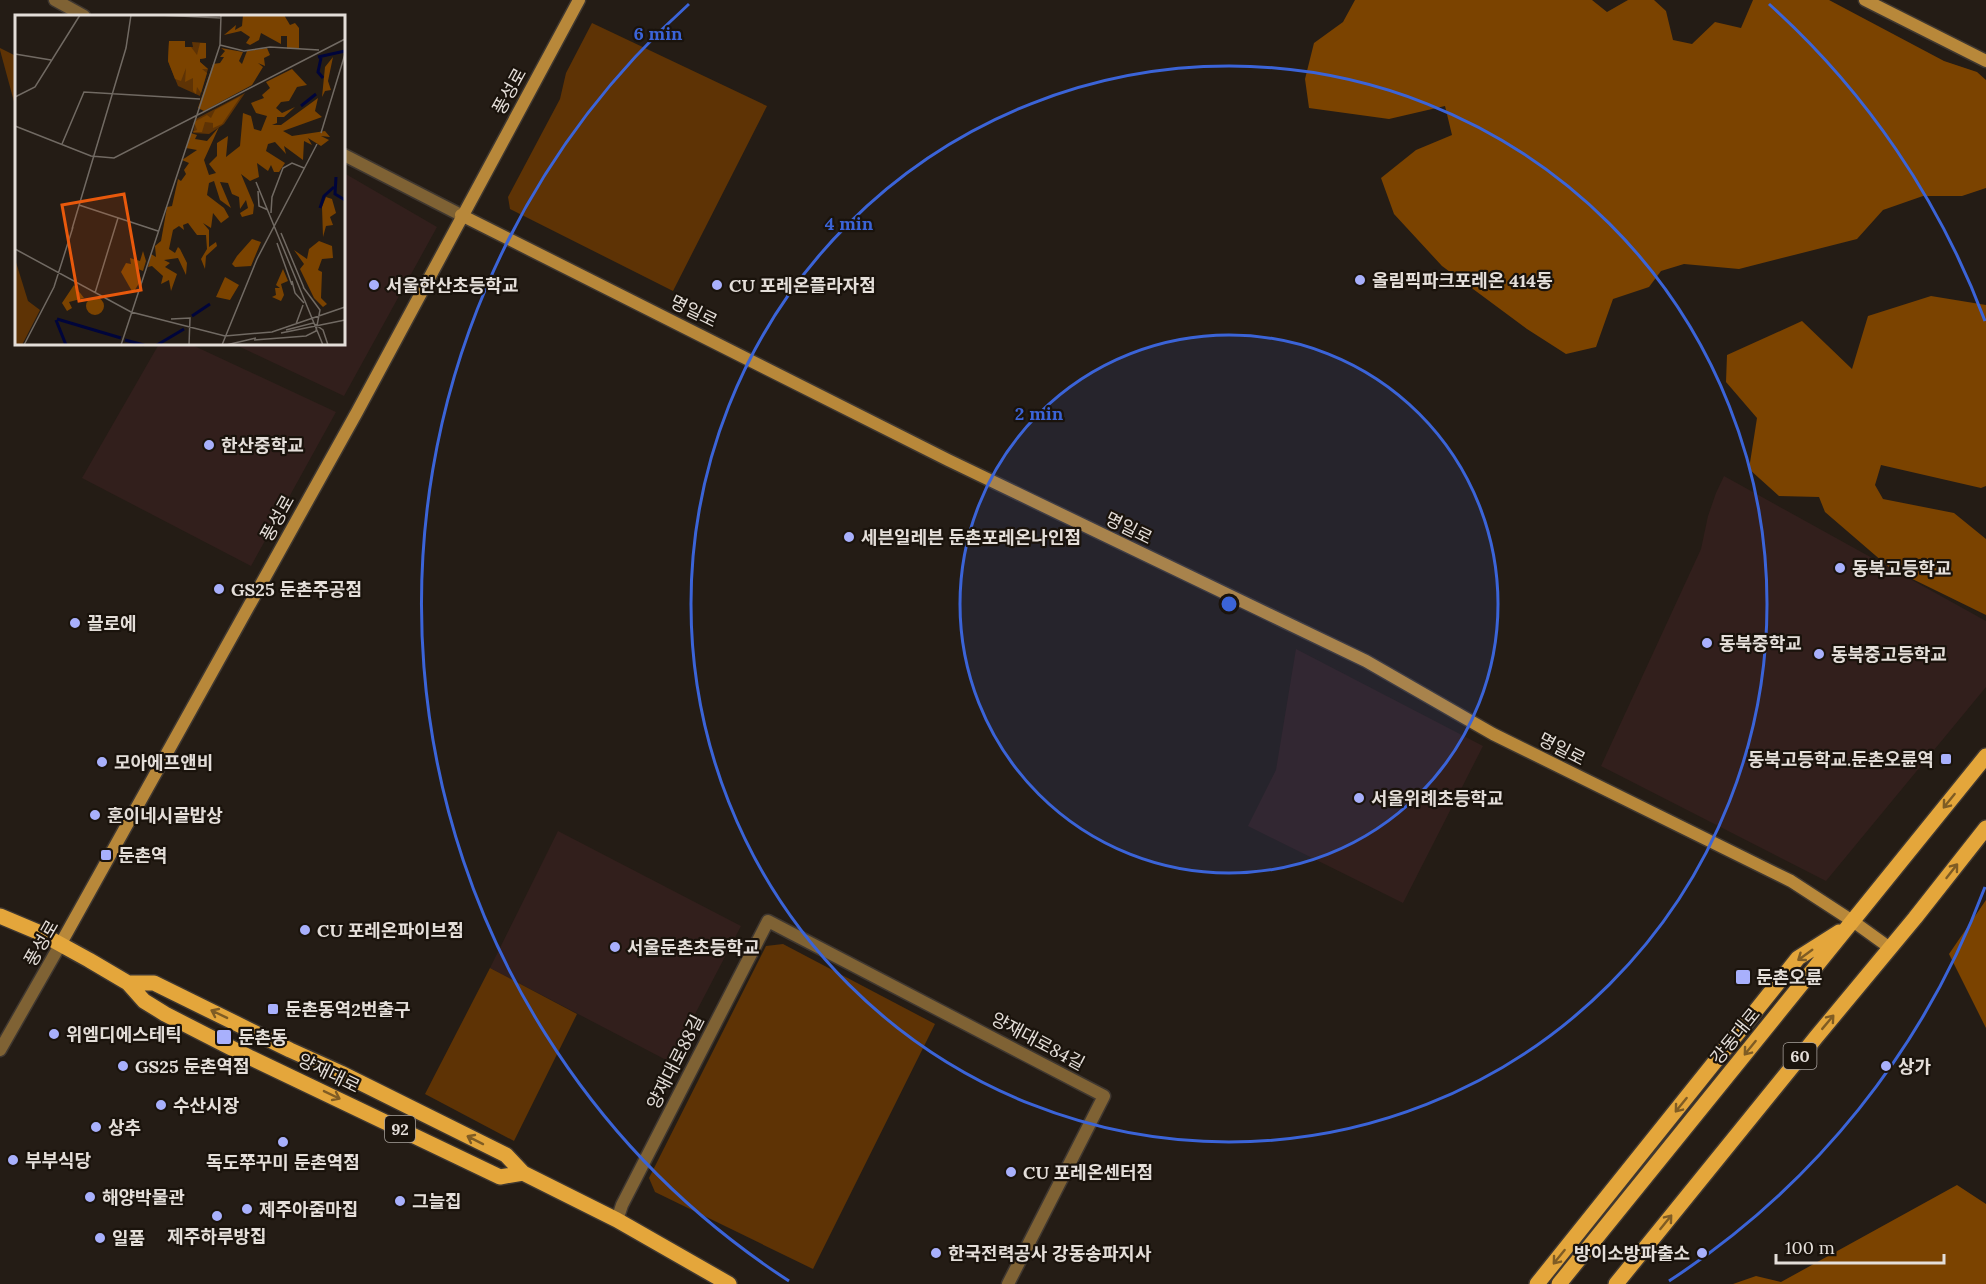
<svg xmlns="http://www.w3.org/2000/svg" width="1986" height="1284" font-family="Lora,'Noto Sans KR',serif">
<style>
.education{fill:#321f1c}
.green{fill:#5e3305}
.forest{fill:#7b4300}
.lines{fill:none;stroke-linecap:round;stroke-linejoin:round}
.tertiary-casing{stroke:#3f3730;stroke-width:15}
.secondary-casing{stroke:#3f3730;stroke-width:15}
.primary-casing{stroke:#3f3730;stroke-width:18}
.tertiary{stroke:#7f6234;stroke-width:12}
.secondary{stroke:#b8883a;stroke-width:12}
.primary{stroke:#e4a63b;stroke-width:15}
.oneway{stroke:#7f5c24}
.ring{fill:none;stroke:#3b64d8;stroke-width:3}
.poi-dot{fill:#a8b0fc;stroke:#1a130c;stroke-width:2}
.labels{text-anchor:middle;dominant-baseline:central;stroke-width:4.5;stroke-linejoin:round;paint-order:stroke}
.shield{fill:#1a130c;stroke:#a7a19c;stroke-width:1.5}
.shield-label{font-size:16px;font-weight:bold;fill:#e4ded9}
.street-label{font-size:18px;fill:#e4ded9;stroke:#1a130c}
.poi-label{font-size:18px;font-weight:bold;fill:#e4ded9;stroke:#1a130c;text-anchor:start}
.inset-river{fill:none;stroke:#00053b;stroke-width:3}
.inset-road{fill:none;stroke:#716a63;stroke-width:1.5}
.view{fill:#e8590c;fill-opacity:0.15;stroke:#e8590c;stroke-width:3}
.inset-edge{fill:none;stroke:#e4ded9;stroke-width:3}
.centre{fill:#3b64d8;stroke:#1a130c;stroke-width:3}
.ring-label{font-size:18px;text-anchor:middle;font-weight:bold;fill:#3b64d8;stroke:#1a130c;stroke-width:4.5;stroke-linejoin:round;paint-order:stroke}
</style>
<rect width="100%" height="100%" fill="#241c15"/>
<!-- education -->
<path class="education" d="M344 173 437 227 344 396 234 344H344Z
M159 344H190L336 412 251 566 82 478Z
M1724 476 1986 621V687L1826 881 1601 766 1701 549 1708 516 1716 493Z
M1296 649 1483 746 1403 903 1248 826 1276 770Z
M558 831 741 926 670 1062 490 968Z"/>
<!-- green -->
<path class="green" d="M592 23 767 106 673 291 510 209 508 197 560 99 566 73Z
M0 48 16 56V109L0 50Z
M783 944 935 1024 813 1269 655 1192 649 1178 766 946Z
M490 968 577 1014 514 1141 425 1094Z"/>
<!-- forest -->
<path class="forest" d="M1355 0H1592L1607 12 1628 0H1654L1666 11 1673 40 1692 44 1715 22 1741 28 1753 0H1829L1944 61 1977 72 1986 80V188L1962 196H1923L1883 210 1857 239 1739 269 1684 264 1661 271 1649 287 1613 299 1596 347 1566 354 1527 329 1442 266 1394 214 1381 178 1416 150 1452 135 1445 106 1389 119 1309 108 1305 79 1314 43 1343 22Z
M1931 296 1986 305V486L1981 488 1881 465 1875 485 1883 499 1954 513 1986 539V615L1890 568 1825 512 1819 497 1779 496 1749 469 1757 418 1726 382 1727 355 1802 321 1852 369 1868 316Z
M1986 900V1028L1949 954Z
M1957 1185 1986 1204V1284H1733L1756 1276 1781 1282Z"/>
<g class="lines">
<defs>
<path id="tertiary" d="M55 0 84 16
M344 155 461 215
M0 1050 60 945
M617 1220 622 1205 768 921 1104 1096 1008 1284"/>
<path id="secondary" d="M1865 0 1986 61
M461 215 948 460 1366 661 1493 734 1791 881 1854 922 1890 948
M60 945 357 412 579 0"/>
<path id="primary" d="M0 916 38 932 89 960 128 983 144 1001 165 1014 249 1057 500 1177 523 1173
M128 983H154L290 1050 341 1073 506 1155 523 1173 617 1220 729 1284
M1537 1284 1798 958 1839 932
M1559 1284 1986 756
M1616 1284 1817 1036 1915 918 1986 828"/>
</defs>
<!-- tertiary casing -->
<use href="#tertiary" class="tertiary-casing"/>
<!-- secondary casing -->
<use href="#secondary" class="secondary-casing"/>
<!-- primary casing -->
<use href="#primary" class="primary-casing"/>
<!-- tertiary -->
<use href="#tertiary" class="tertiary"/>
<!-- secondary -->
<use href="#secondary" class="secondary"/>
<!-- primary -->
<use href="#primary" class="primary"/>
</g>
<!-- one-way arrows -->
<defs><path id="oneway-shaft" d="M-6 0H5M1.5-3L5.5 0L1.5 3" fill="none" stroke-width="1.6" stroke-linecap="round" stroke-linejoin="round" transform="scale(1.5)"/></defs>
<g class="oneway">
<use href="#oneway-shaft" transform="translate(1949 801) rotate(129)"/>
<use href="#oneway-shaft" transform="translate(1952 871) rotate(-52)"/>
<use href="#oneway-shaft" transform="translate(1805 955) rotate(144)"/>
<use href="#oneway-shaft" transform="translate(219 1014) rotate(-154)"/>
<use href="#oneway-shaft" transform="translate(1828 1022) rotate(-50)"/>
<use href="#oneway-shaft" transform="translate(1750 1048) rotate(129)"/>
<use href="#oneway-shaft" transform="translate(332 1095) rotate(26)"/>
<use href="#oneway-shaft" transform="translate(1681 1105) rotate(129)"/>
<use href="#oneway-shaft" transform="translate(475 1140) rotate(-153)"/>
<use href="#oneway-shaft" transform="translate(1666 1222) rotate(-51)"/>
<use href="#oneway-shaft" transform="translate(1559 1257) rotate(129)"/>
</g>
<!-- distance rings -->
<circle cx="1229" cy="604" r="269" fill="#3b64d8" fill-opacity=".12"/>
<g class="ring">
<circle cx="1229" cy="604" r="269"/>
<circle cx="1229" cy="604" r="538"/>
<path d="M1985 887A807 807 0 0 1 1669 1281M789 1281A807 807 0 0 1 689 4M1769 4A807 807 0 0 1 1985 321"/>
</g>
<!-- markers -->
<g class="poi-dot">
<circle cx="1360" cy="280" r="6"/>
<circle cx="374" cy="285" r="6"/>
<circle cx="717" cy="285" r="6"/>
<circle cx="209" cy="445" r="6"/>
<circle cx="849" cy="537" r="6"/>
<circle cx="1840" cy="568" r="6"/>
<circle cx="219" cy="589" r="6"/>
<circle cx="75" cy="623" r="6"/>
<circle cx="1707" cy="643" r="6"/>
<circle cx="1819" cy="654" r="6"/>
<rect x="1940" y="753" width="12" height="12" rx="3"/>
<circle cx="102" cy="762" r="6"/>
<circle cx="1359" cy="798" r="6"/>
<circle cx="95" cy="815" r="6"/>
<rect x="100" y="849" width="12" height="12" rx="3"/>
<circle cx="305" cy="930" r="6"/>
<circle cx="615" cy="947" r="6"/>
<rect x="1735" y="969" width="16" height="16" rx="3"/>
<rect x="267" y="1003" width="12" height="12" rx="3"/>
<circle cx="54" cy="1034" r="6"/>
<rect x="216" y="1029" width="16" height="16" rx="3"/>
<circle cx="123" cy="1066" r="6"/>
<circle cx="1886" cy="1066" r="6"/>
<circle cx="161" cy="1105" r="6"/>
<circle cx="96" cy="1127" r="6"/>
<circle cx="283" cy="1142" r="6"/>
<circle cx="13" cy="1160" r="6"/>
<circle cx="1011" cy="1172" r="6"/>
<circle cx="90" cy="1197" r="6"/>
<circle cx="400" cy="1201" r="6"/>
<circle cx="247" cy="1209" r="6"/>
<circle cx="217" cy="1216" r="6"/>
<circle cx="100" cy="1238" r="6"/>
<circle cx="936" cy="1253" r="6"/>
<circle cx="1702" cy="1253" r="6"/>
</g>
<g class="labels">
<!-- shield labels -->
<g class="shield">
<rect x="1783.5" y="1043" width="33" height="26" rx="4.5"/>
<rect x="385" y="1116" width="30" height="26" rx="4.5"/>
</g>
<g class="shield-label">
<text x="1800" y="1056">60</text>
<text x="400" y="1129">92</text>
</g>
<!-- street labels -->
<g class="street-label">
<text transform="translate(509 91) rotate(-61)">풍성로</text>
<text transform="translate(694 311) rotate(26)">명일로</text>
<text transform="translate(277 518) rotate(-61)">풍성로</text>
<text transform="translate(1129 528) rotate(26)">명일로</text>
<text transform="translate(1562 749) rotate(27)">명일로</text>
<text transform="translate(41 943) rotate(-60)">풍성로</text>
<text transform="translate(1735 1036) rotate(-51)">강동대로</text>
<text transform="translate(1038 1041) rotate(28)">양재대로84길</text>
<text transform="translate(675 1062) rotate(-63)">양재대로88길</text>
<text transform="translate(329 1073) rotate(26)">양재대로</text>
</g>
<!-- poi labels -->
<g class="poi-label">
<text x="1372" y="280">올림픽파크포레온 414동</text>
<text x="386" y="285">서울한산초등학교</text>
<text x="729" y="285">CU 포레온플라자점</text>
<text x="221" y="445">한산중학교</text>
<text x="861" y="537">세븐일레븐 둔촌포레온나인점</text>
<text x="1852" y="568">동북고등학교</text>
<text x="231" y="589">GS25 둔촌주공점</text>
<text x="87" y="623">끌로에</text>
<text x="1719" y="643">동북중학교</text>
<text x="1831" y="654">동북중고등학교</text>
<text x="1934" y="759" text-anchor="end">동북고등학교.둔촌오륜역</text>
<text x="114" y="762">모아에프앤비</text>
<text x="1371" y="798">서울위례초등학교</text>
<text x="107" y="815">훈이네시골밥상</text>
<text x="118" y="855">둔촌역</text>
<text x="317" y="930">CU 포레온파이브점</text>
<text x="627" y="947">서울둔촌초등학교</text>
<text x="1756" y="977">둔촌오륜</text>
<text x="285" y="1009">둔촌동역2번출구</text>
<text x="66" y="1034">위엠디에스테틱</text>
<text x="238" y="1037">둔촌동</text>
<text x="135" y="1066">GS25 둔촌역점</text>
<text x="1898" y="1066">상가</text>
<text x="173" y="1105">수산시장</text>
<text x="108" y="1127">상추</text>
<text x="25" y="1160">부부식당</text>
<text x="283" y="1162" text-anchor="middle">독도쭈꾸미 둔촌역점</text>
<text x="1023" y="1172">CU 포레온센터점</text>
<text x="102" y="1197">해양박물관</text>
<text x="412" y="1201">그늘집</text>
<text x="259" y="1209">제주아줌마집</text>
<text x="217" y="1236" text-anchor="middle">제주하루방집</text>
<text x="112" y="1238">일품</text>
<text x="948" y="1253">한국전력공사 강동송파지사</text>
<text x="1690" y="1253" text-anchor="end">방이소방파출소</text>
</g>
</g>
<!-- overview -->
<g transform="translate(15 15)">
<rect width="330" height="330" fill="#241c15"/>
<path d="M154 26H170V32H178L177 27 191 28V43L185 44V47L193 54 185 81 163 71 153 46ZM230 78 209 109 194 119 178 118 181 104ZM0 244 13 286 25 295 7 330H0Z" fill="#5e3305"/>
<path d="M228 0H269L275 10 280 8 284 13V34H272V21H266V29L246 18 244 25 235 30 231 28 235 22 226 16 209 20 221 10 220 15 227 11ZM154 26H170V32H176L182 40 185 28H191V43L185 44V47L193 54H187L192 58 186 78 182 72 181 79 178 76V63L170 67 171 53 166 66 160 64 153 46ZM206 33 228 37 224 46 227 49 232 36 252 33 255 40 249 43 250 51 243 48 248 52 237 70 189 96 183 93 198 49 205 48 209 42H205L210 36ZM318 42 313 66 316 75 310 76 307 82 310 52ZM277 54 292 70 282 72 274 86 266 87 261 93 267 98 280 92 269 102H262V108L257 110H266L303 83 300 96 307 102 268 116 277 121 310 116 315 122 306 121 314 125 306 131 293 123 297 130 289 126 288 145 269 131 271 139 260 127 253 129 251 136 270 148 264 157H259L256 150 253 156 242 148 244 162 235 166 226 159 239 190 238 199 227 202 225 198 233 193 231 185 225 194 224 182 217 179 213 168 205 167 216 193 205 185 199 166 194 168 192 180 209 193 214 202 206 208 198 198 196 213 188 208 194 215V232L201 227 202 231 191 241 190 254 186 244 192 234 191 220H182L173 208 168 210 169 215 164 211 158 215 154 234 160 238 163 232 165 234 172 248 171 260 163 243 149 245 155 248 150 252 162 259 156 276 154 265 146 269 148 261 137 251 133 252 136 239 141 242 140 231 146 226 152 192 157 191 163 164 166 166 171 159 169 155 174 148 167 145 182 135 171 133 176 118 182 120 180 124 192 126 204 112 189 145 194 160 201 158 194 149 202 141V128L213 121 211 142 225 131 228 98 236 101 239 114 246 116 252 101 241 98 236 88 249 83 247 80 255 73 251 67ZM226 81 207 109 198 113V108L190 107 187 117H177L182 115 179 107 192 100 196 103 200 95ZM311 182 317 184 321 198 315 202 318 210 311 211 308 222 307 192ZM237 224 246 227 236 251 220 252 217 249 222 241ZM304 226 317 231 318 243 307 244 303 255 307 257 306 283 312 289 308 292 299 283 285 254 289 249 279 235 292 244 294 234ZM128 236 131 246 128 256 123 254 126 265 118 278 106 257 111 248 116 249 115 243 125 246ZM268 254 273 266 266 269 269 280 266 286 257 282 261 280 260 273H265L261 270ZM210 262 224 270 215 285 201 282ZM59 270 69 283 54 287 57 293 52 296 47 288ZM71 291a9 9 0 1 1 18 0a9 9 0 1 1-18 0Z" fill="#7b4300"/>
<path class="inset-river" d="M303 42 330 36M306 43 303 57 308 63M286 91 301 79M321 162 320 179 330 185M305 193 309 181 319 172M177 301 195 289M42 304 106 323M41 305 51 330M110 325 129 330M142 330 169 314"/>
<path class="inset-road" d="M144 0 206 3M205 30 229 36 255 32 304 35M0 39 36 45M0 82 20 72 65 0M0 111 76 141 99 143 330 24M306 118 330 39M47 129 69 77 185 84M241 167 308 330M243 176 244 191 253 195M64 190 143 216M256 198 257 182 268 153 277 148 289 153M57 214 111 33 116 0M266 218 289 273M262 228 277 270M0 234 116 297 210 321 257 317 330 292M277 266 280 278 289 288M80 278 103 203M156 304 175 303 174 330M281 309 288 290M271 315 298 308 308 315 313 330M266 318 330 305M239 325 291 321 301 316 305 295 288 272M9 330 39 272 58 212M106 330 205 30 206 0M207 330 242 244 302 129M211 330 241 323"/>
<path class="view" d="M109 179 126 275 64 286 47 190Z"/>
<rect width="330" height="330" class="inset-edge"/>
</g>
<circle cx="1229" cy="604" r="9" class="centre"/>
<g class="ring-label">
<text x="658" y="40">6 min</text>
<text x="849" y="230">4 min</text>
<text x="1039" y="420">2 min</text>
</g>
<!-- scale -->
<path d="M1776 1254v9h168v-9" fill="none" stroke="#e4ded9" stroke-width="3"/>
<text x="1785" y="1254" font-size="18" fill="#e4ded9" stroke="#1a130c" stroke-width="4.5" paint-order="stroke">100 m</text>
</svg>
